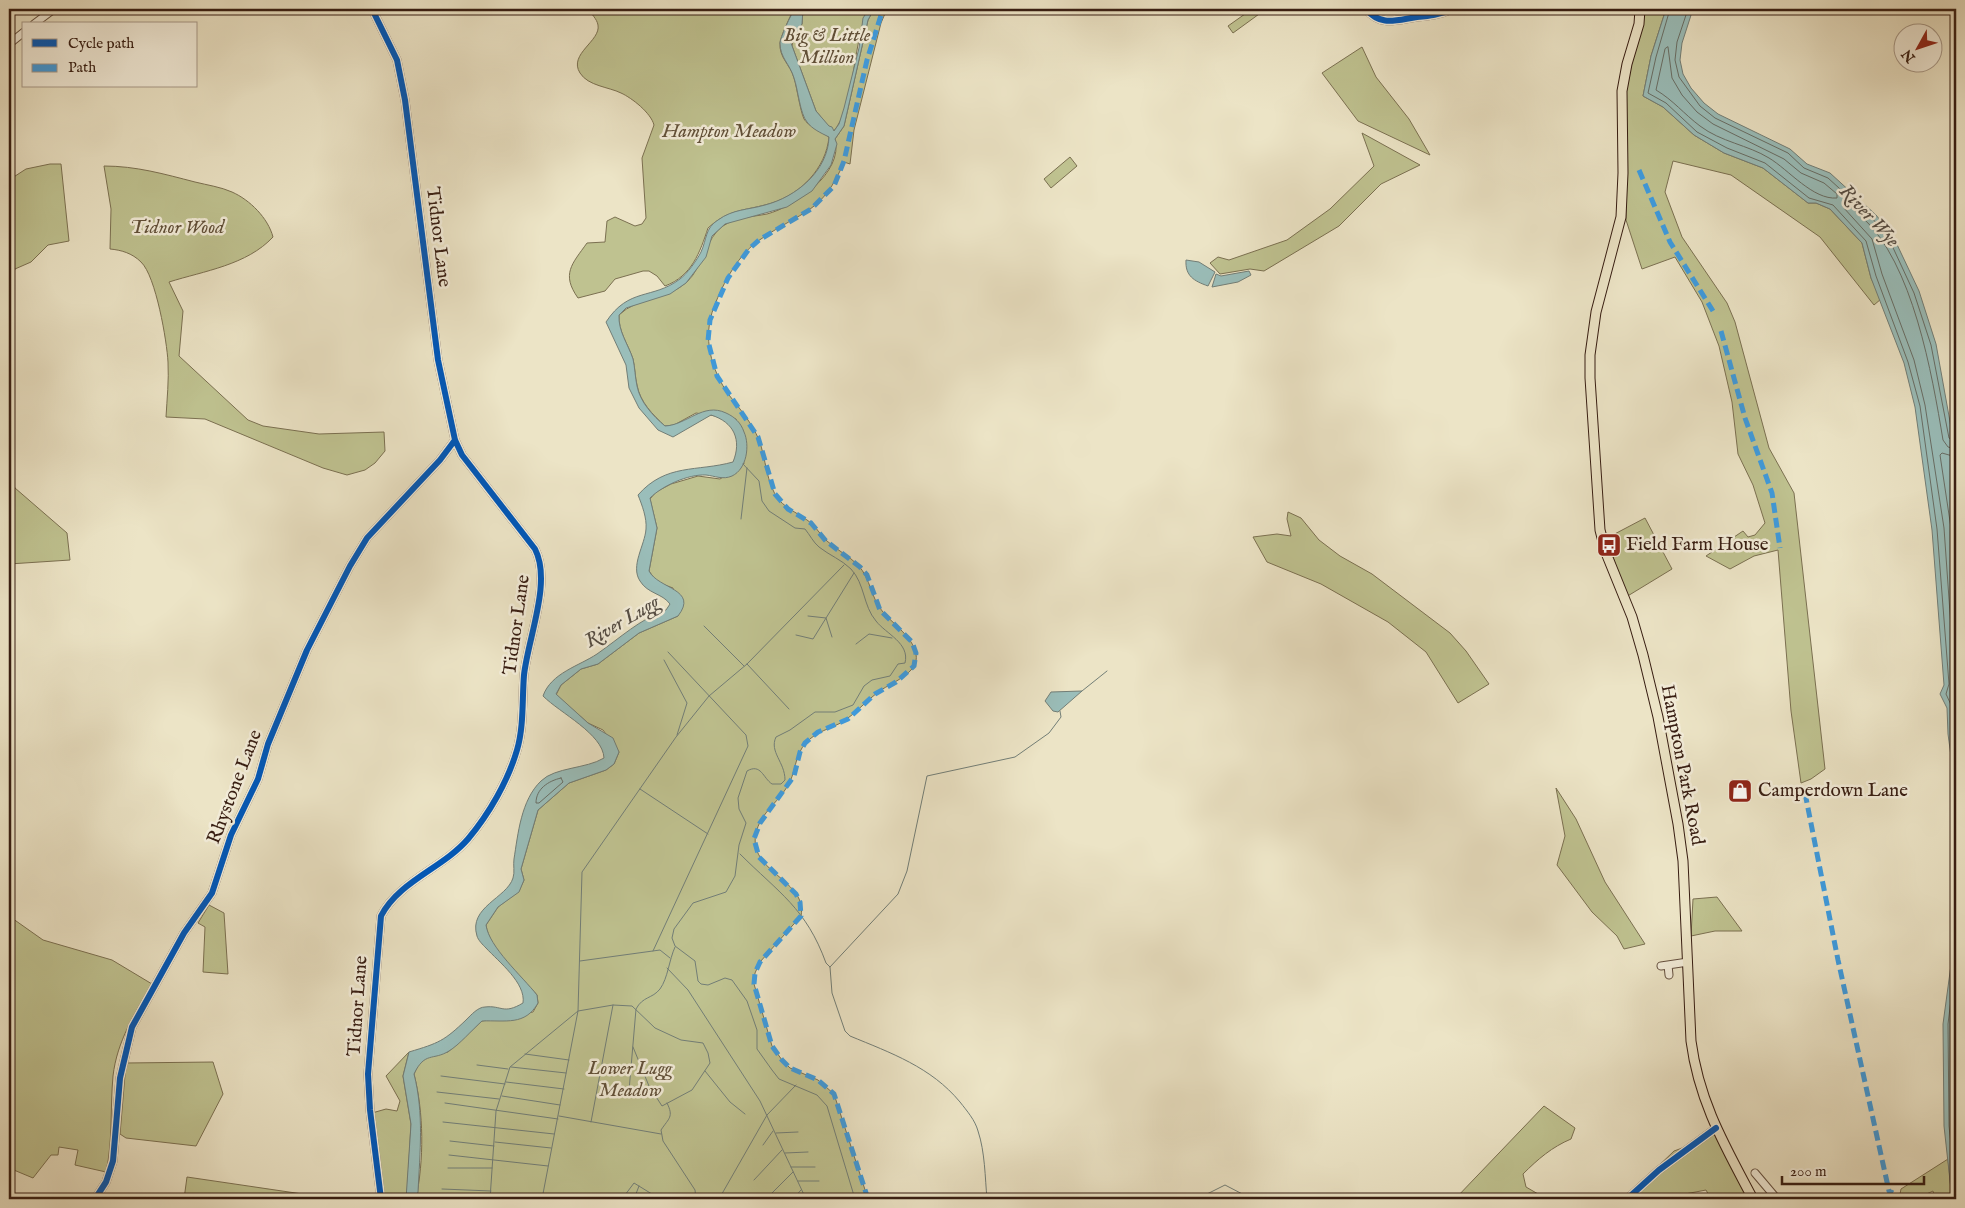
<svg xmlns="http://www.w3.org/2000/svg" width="1965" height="1208" font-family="'IM FELL English',serif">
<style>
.green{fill:#bfc290;stroke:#7b7051}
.water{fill:#9abeba;stroke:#727e77}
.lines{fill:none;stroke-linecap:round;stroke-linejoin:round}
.shore{stroke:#686e66;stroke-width:1}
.stream{stroke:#727e77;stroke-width:1}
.minor-casing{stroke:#644f3f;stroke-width:9}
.major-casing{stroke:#371d12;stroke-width:11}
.minor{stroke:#f3edda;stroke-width:7}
.major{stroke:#ece4c6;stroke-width:9}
.quiet{stroke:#3e9bde;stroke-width:5;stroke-dasharray:10 5;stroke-linecap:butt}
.cycleway-casing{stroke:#f3edda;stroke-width:9}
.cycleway{stroke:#0057b8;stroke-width:6}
.labels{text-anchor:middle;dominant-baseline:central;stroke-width:5;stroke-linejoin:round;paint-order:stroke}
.park-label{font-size:19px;font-style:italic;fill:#604f38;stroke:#f3edda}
.street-label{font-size:19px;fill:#371d12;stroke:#f3edda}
.poi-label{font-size:19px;fill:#371d12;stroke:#f3edda;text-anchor:start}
.water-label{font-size:20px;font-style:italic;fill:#554d44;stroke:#f3edda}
</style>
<rect width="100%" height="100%" fill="#ece4c6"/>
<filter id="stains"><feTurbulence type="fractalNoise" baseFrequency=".004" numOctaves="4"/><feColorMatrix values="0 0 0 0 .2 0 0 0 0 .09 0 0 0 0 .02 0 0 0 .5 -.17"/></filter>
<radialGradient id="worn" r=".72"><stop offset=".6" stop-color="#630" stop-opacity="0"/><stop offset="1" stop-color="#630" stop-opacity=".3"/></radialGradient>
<!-- green -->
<path class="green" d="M587 9H794C791 14 780 38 780 43 779 58 790 64 794 78 797 88 800 110 804 119 808 126 822 132 829 137 826 168 801 194 772 203 746 211 730 208 708 228 700 252 692 276 665 286L657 276 649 271H643L615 279 605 291 578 298C561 274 572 264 587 243L605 242 607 221 615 217 635 226 642 224 646 218 642 158 654 125C651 113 632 98 621 93 609 87 588 86 580 73 568 54 601 41 598 25 597 19 591 13 587 9Z
M803 9H869C852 40 856 106 833 132L816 111 792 46 794 35 802 24Z
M874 9H887L881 23 854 130 850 164 844 162C822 214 803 210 761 239 739 253 723 283 714 307 702 337 711 370 729 395 740 409 752 423 759 440 766 458 766 484 779 500 788 510 800 514 811 523 817 528 821 536 827 541 837 550 849 556 858 565 871 579 871 599 883 612 893 624 913 637 916 654 920 674 889 683 877 693 866 701 856 713 844 721 831 729 816 731 806 743 794 755 796 774 787 787 779 800 767 809 760 822 736 871 809 877 801 916L760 962 755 973 754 984 772 1046 782 1060 790 1068 818 1080 834 1094 868 1199H416C424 1159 424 1114 414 1074L419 1063 431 1055 448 1052 482 1021 533 1012 538 1003 537 995C521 976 489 949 486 925L498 907 519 891 524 880 521 869 538 810 569 783 606 770 614 764 619 752 603 730 588 723 556 695 561 685 581 669 598 664 639 633 678 616 673 588 657 582 649 571 657 528 650 499 656 492 671 484 698 476 720 479 744 464 736 419 696 413 674 425 665 426C653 415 640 402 637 385 635 377 635 367 633 359 628 344 618 331 619 315 637 297 667 300 687 282 703 267 706 237 723 226 736 217 752 217 767 214 794 207 844 173 835 139L844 126 868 20Z
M1252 9H1266L1233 33 1228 26Z
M1643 9H1666L1651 56 1643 96 1663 107 1694 135 1724 153 1763 168 1808 203H1816L1830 209 1862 243 1871 278 1881 299 1874 305 1820 237 1731 175 1673 161 1665 192 1682 237 1727 303 1735 322 1769 448 1794 493 1825 769 1811 779 1801 783 1791 711 1778 550 1754 556 1730 569 1706 556 1743 531 1748 537 1755 535 1765 523 1753 485 1738 454 1732 402 1719 346 1702 302 1675 257 1642 269 1626 220 1625 93Z
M1362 47 1376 77 1409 119 1430 155 1358 121 1322 73Z
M1362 133 1420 165 1381 184 1339 226 1264 271 1250 269 1220 274 1210 263 1218 257 1229 260 1287 240 1330 209 1374 166Z
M1070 157 1077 166 1051 188 1044 179Z
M50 164H61L69 241 48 245 31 262 15 269 9 288V180L26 169Z
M104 166C136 166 164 174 195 182 207 185 221 187 232 192 250 200 268 218 273 237 247 265 204 271 169 282L183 311 179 356 248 420 263 426 319 434 384 432 385 451 375 463 365 470 347 475 323 468 205 419 166 417C167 399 169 380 168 362 167 342 156 276 141 262 132 253 121 250 110 249L111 209Z
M9 476 15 488 67 533 70 560 9 564Z
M1288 512 1301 518 1319 540 1340 556 1372 574 1450 633 1466 651 1489 684 1458 703 1426 652 1388 622 1321 584 1267 562 1253 537 1277 534 1291 536 1287 519Z
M1645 518 1672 569 1626 597 1607 538Z
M1556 788 1576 819 1605 882 1645 944 1624 949 1617 936 1592 912 1557 865 1565 836Z
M1717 897 1742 931H1715L1691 936 1693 899Z
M209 905 224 913 228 974 203 972 205 927 198 923Z
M9 916 43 940 112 960 152 984C135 1013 117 1041 113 1076 110 1108 113 1140 106 1172L75 1165 78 1150 59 1147 58 1155H51L33 1178 9 1168Z
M409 1052 403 1076 411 1124 407 1197 406 1199H383L372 1113 386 1109 397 1111 400 1101 386 1076Z
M213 1062 223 1094 196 1146 126 1138 120 1134 126 1063Z
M1544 1106 1575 1128 1571 1139C1552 1147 1538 1159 1523 1174L1526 1187 1545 1198 1544 1199H1455Z
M1711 1128 1750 1199H1711L1706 1190 1685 1194 1675 1199H1624L1674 1151 1685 1147Z
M1948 1159 1952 1199H1935L1933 1191 1916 1199H1903L1900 1194 1901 1189Z
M187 1177 316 1196V1199H184Z"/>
<!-- water -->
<path class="water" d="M795 9H803L802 24 791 43 816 111 829 126 832 127 834 131 839 124 844 108 859 48 863 18 869 9H874L868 20 844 126 835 139 837 144 831 165 812 191 787 207 725 224 712 236 706 257 686 283 670 294 626 308 619 315C618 331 628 344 633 359 635 368 635 377 637 386 640 402 653 416 665 426 687 425 703 402 726 413 735 417 741 423 744 432 750 445 747 469 732 476 723 480 715 476 706 475 688 474 662 486 650 498L657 528 649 571C658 589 699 589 678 616L639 633 598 664 581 669 561 685 556 694 588 723 613 738 619 752 614 764 606 770 569 783 538 810 521 869 524 880 519 892 498 907 486 925C489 947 522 976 537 995L538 1003C525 1026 506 1020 482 1021 472 1030 459 1045 449 1051 433 1061 425 1051 414 1074 424 1113 420 1152 418 1192L416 1199H406L411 1124 403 1076 409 1052C439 1043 444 1041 466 1020 471 1015 478 1007 485 1007 502 1005 503 1015 523 1003 526 983 499 962 486 948 483 945 478 940 477 936 468 907 507 898 513 878 515 872 513 865 514 859 518 834 521 800 541 781 555 767 586 769 604 758 603 734 560 713 543 696 551 673 579 666 597 654 620 638 640 619 666 610L670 604C662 593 648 594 640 581 630 566 645 545 646 529 647 518 642 505 638 495 666 463 697 472 733 462 742 440 734 422 711 415L673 437 658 430 639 408 629 388 626 365 606 322C629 287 652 300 680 279 687 274 697 260 701 252 707 239 705 228 718 220 733 209 748 210 765 205 796 197 828 171 829 137 821 133 812 129 807 122 800 114 798 89 794 78 790 64 780 58 780 43 780 38 791 14 795 9Z
M1666 9H1693L1682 43 1680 60 1683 74 1691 88 1704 103 1718 114 1790 149 1807 164 1830 173 1876 215 1893 236 1919 291 1936 344 1956 455V793L1948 734 1947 708 1940 694 1944 685 1932 530 1915 407 1904 363 1871 278 1862 243 1830 209 1816 203H1808L1763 168 1724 153 1694 135 1663 107 1643 96 1651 56Z
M1186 260 1199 262 1215 272 1208 286C1194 281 1185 276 1186 260Z
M1249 271 1251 275 1238 282 1212 287 1216 274 1221 276Z
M1082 691 1058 712 1053 711 1045 701 1051 692Z
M1956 928V1199H1952L1944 1126 1943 1024Z"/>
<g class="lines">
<!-- shore -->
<path class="shore" d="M1670 9 1656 57 1648 93 1666 103 1697 132 1727 148 1765 163 1809 198 1833 205 1866 241 1876 276 1908 362 1920 406 1937 529 1949 684 1946 694 1952 707 1956 758
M1688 9 1677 42 1675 60 1679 77 1700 106 1715 118 1788 153 1804 168 1828 178 1872 218 1889 239 1914 293 1931 345 1949 438 1956 443
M1668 47 1672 78 1682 95 1697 112 1713 124 1784 159 1801 173 1824 183 1837 194V198C1813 200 1789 170 1769 158 1748 145 1721 142 1700 126 1684 114 1673 100 1656 90L1665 49Z
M1956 449 1948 447 1943 440C1932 374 1913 263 1862 217 1856 212 1850 205 1844 203L1843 207 1872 239 1882 274 1914 360 1925 405 1944 528 1955 684 1952 693 1956 702
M1956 457 1942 453 1940 455 1951 528 1956 598
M561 778 563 782 539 803H536C536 789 548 781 561 778Z
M1956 959 1948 1024 1949 1126 1956 1193
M1956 1011V1133"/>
<!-- stream -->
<path class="stream" d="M743 464 759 481 762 501 769 511 795 528 805 529C810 535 813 542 819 547 829 555 842 560 851 569 865 584 863 606 876 621 886 634 910 643 905 663L898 664 890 676 872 680 864 686 853 705 835 712H815L790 730 776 737C769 752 785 762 785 780L781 784H772C763 778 761 763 747 771L738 798 739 809 746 823 739 845 735 876 726 892 693 903 674 929 672 938 675 946 695 961 698 981 701 984 708 985 725 978 732 980 747 1001 757 1030V1049L772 1070 779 1079 817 1095 827 1106 855 1199
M741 519 747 468
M808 616 826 618 832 637
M704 626 744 666
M796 635 813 639 854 573
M856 644 869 634 892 638
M664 660 687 703 677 735
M747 664 789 709
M1082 691 1107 671
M640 789 708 834
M740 854C779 893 806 908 826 963L830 967 832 993 845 1031 850 1036C891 1053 931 1067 960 1102 967 1111 975 1120 978 1131 985 1152 985 1177 987 1199
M653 951 748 746 746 735 668 652
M580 961 660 950 670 958
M830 967 898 894 907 871 927 776 1015 757 1049 733 1061 717 1060 711
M667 968 688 990 760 1101 806 1199
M525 1054 569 1060
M477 1065 508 1069
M511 1067 566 1073
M705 1071 730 1102 745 1114
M441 1076 505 1084
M506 1082 564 1089
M629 1091 636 1009C643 996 652 999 660 989 668 978 669 960 675 947
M437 1092 499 1099
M502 1096 560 1105
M445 1103 558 1119
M667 1103C674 1117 669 1118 661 1130L663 1141 695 1190 696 1199
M559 1116 661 1134
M443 1122 554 1134
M591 1122 613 1005
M776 1133 798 1132
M450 1141 494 1146
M495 1142 551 1148
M763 1145 773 1131
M785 1153 808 1152
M449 1155 548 1166
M791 1167H815
M448 1168H492
M754 1180 782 1150
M798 1181H819
M442 1189 491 1191
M490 1199 496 1111 510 1067 578 1011 582 872 676 737 709 696 747 664 844 565
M542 1199 578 1011 613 1005 632 1006 655 1028 681 1040 703 1043 708 1053 710 1063 692 1090 662 1106 649 1086 633 1047
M622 1199 634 1183 660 1199
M634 1199 639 1186
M719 1199 767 1115 796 1085
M766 1199 793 1172
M793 1199 801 1190
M1197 1199 1225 1185 1252 1199"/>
<defs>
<path id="minor" d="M372 9 397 60 405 100 438 360 455 440 462 455 535 549C552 582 528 638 524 675 522 700 524 726 517 750 508 781 489 814 468 839 443 868 399 881 381 916L368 1074 370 1110 381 1199
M1366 9C1381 27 1396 20 1417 17 1429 16 1440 15 1452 9
M34 24 54 9
M9 44 24 32
M1668 965 1669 975
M1661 966 1688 962
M1755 1173 1777 1199
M95 1199 106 1182 113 1161 120 1078 132 1027 184 933 212 893 231 835 258 779 268 744 307 650 350 566 367 538 440 460 455 440
M1627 1199 1659 1170 1716 1128"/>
<path id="major" d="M1640 9 1639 24 1627 64 1622 91 1623 173 1621 217 1596 312 1590 355V378L1600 530 1606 553 1632 617 1643 655 1658 717 1678 824 1683 861 1691 1041C1699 1102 1725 1146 1753 1199"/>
</defs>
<!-- minor casing -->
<use href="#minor" class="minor-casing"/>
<!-- major casing -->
<use href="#major" class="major-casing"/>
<!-- minor -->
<use href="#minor" class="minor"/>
<!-- major -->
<use href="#major" class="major"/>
<!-- quiet -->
<path class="quiet" d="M1639 170 1670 242 1713 311
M1721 331 1745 418 1772 493 1780 548
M1805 793 1838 960 1889 1191 1893 1193
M868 1199 834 1094 818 1080 790 1068 782 1060 772 1046 754 984 755 973 760 962 801 916 800 902 796 894 759 857 754 839 760 823 794 776 800 752 805 743 818 732 848 719 875 694 896 682 914 666 916 653 912 642 880 610 867 575 860 567 826 541 811 523 788 509 775 494 758 437 717 376 708 341 710 320 728 278 749 249 759 240 811 209 834 186 844 161 867 60 883 9"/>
<defs>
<path id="cycleway" d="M372 9 397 60 405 100 438 360 455 440 462 455 535 549C552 582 528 638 524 675 522 700 524 726 517 750 508 781 489 814 468 839 443 868 399 881 381 916L368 1074 370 1110 381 1199
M1366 9C1381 27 1396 20 1417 17 1429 16 1440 15 1452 9
M95 1199 106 1182 113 1161 120 1078 132 1027 184 933 212 893 231 835 258 779 268 744 307 650 350 566 367 538 440 460 455 440
M1627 1199 1659 1170 1716 1128"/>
</defs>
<!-- cycleway casing -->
<use href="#cycleway" class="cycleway-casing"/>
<!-- cycleway -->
<use href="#cycleway" class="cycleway"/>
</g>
<!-- icons -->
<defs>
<symbol id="bus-square" viewBox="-11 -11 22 22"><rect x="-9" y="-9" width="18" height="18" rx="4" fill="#8f2418" stroke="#f3edda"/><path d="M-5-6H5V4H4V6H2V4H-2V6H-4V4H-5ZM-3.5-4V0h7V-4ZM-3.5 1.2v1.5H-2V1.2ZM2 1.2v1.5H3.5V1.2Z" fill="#fff"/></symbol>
<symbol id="shop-square" viewBox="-11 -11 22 22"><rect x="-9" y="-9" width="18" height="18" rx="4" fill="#8f2418" stroke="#f3edda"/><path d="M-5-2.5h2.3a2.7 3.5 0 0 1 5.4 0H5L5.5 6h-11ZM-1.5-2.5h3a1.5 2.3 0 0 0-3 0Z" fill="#fff"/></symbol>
</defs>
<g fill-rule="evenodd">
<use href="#bus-square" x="1595" y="531" width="28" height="28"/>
<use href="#shop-square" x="1726" y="777" width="28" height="28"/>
</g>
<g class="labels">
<!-- park labels -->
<g class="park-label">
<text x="827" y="36">Big &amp; Little<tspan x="827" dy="22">Million</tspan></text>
<text x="729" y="132">Hampton Meadow</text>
<text x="177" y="228">Tidnor Wood</text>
<text x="630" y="1069">Lower Lugg<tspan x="630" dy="22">Meadow</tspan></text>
</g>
<!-- street labels -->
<g class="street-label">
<text transform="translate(438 237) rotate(83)">Tidnor Lane</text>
<text transform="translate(517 625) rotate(-82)">Tidnor Lane</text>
<text transform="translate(1682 765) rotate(79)">Hampton Park Road</text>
<text transform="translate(235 787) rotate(-69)">Rhystone Lane</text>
<text transform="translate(358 1006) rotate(-86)">Tidnor Lane</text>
</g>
<!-- poi labels -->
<g class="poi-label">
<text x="1626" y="545">Field Farm House</text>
<text x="1758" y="791">Camperdown Lane</text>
</g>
<!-- water labels -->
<g class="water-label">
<text transform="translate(1869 216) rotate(47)">River Wye</text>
<text transform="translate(622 622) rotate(-31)">River Lugg</text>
</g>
</g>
<!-- margin -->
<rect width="1965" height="1208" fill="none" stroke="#ece4c6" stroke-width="30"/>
<rect x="10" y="10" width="1945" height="1188" fill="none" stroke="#371d12" stroke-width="2.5"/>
<rect x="15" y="15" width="1935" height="1178" fill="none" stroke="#371d12"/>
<!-- legend -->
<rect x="22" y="22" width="175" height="65" fill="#f3edda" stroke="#a89a8a"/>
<rect x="32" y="39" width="25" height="8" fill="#0057b8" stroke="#a89a8a"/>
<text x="68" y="48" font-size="15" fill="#371d12">Cycle path</text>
<rect x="32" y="64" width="25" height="8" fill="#3e9bde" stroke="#a89a8a"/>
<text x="68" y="72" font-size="15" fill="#371d12">Path</text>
<!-- north arrow -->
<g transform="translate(1918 48) rotate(230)"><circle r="24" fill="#f3edda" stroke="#a89a8a"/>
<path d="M0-4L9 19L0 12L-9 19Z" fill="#8f2418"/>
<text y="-8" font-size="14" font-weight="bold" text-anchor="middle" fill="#371d12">N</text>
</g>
<!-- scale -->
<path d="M1782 1176v8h142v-8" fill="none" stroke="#371d12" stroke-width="2.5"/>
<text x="1790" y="1176" font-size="15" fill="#371d12" stroke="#f3edda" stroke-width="4" paint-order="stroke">200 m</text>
<rect width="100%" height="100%" filter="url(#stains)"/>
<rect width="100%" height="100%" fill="url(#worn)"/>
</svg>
